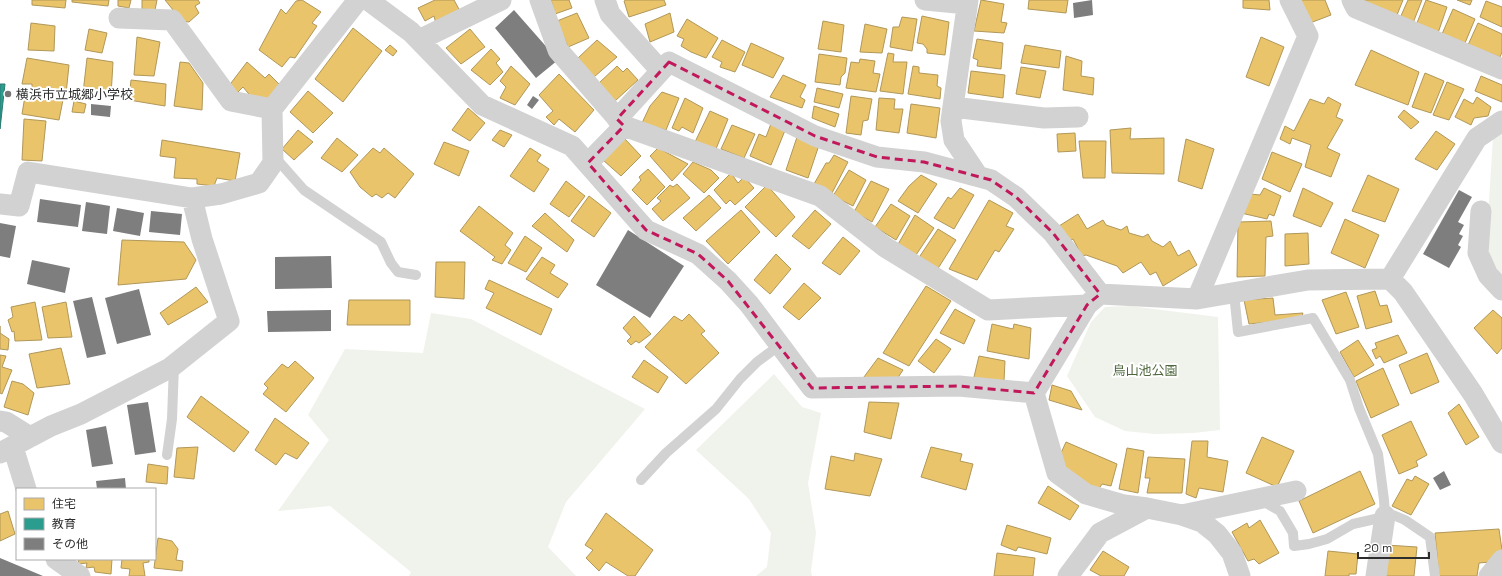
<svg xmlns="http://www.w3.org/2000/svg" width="1502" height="576" font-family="'Space Grotesk','Noto Sans JP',sans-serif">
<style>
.green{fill:#f0f3ec}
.homes{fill:#e9c46a;stroke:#b19758}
.schools{fill:#2a9d8f;stroke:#2b7b72}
.building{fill:#7e7e7e}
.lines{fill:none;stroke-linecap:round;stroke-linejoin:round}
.service{stroke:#d2d2d2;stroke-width:10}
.minor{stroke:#d2d2d2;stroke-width:21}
.marked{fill:none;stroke:#c2185b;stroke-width:3;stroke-dasharray:8 5;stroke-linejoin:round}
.poi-dot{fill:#767676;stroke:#fff;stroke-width:1.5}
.labels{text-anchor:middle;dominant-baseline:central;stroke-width:4;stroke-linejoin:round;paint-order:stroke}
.poi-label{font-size:13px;fill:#2d2d2d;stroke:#fff;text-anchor:start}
.park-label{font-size:13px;fill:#4f673d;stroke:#fff}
</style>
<rect width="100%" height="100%" fill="#fff"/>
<!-- green -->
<path class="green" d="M1502 131V279L1486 249 1493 137Z
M1130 306 1218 317 1220 430 1193 433 1155 434 1125 431 1095 417 1067 376 1091 322 1105 307Z
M431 313 471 319 645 409 566 502 548 547 576 576H409L411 572 330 506 278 511 329 440 308 415 345 349 423 353Z
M774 374 802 407 821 413 808 483 816 533 811 571 812 576H756L767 567 771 533 749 499 696 450Z"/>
<!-- homes -->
<path class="homes" d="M32 0H66L65 8 32 5Z
M72 0H109L108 6 72 2Z
M118 0H131L129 8 118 6Z
M142 0H157L155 10 142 9Z
M165 0H198L200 3 195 6 199 13 189 22 182 21Z
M302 0 321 12 312 23 317 26 295 58 290 57 282 67 259 50 281 9 286 14 296 1Z
M435 0H454L460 11 436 24 434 16 425 21 418 8Z
M551 0H569L572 8 555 14Z
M626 0H664L666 5 629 17 624 1Z
M981 0 1004 4 1001 22 1007 23 1004 33 974 31Z
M1029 0H1068L1066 13 1028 9Z
M1243 0H1269L1270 10 1243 8Z
M1301 0H1325L1331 15 1310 23Z
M1362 0H1403L1397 15Z
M1408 0H1422L1413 23 1400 18Z
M1426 0 1447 7 1438 33 1417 23Z
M1457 0H1472L1470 5Z
M1486 1 1502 7V27L1480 17Z
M1453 9 1475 19 1465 43 1442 34Z
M577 13 589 38 568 47 557 21Z
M670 13 674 32 650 42 645 24Z
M922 16 949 22 945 55 927 53V49L923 44 917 43Z
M902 17 917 19 912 51 890 47 893 27H899Z
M687 19 718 38 706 58 691 52 681 46 684 39 677 36Z
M823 21 844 25 841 52 818 49Z
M31 23 55 26 54 51 28 50Z
M1478 23 1502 34V52L1500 57 1468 45Z
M865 24 887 29 882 53 860 52Z
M353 28 382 51 343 102 315 79Z
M89 29 107 33 102 53 85 50Z
M470 29 485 47 461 64 446 48Z
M137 37 160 42 154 76 134 75Z
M1261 37 1284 47 1269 86 1246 77Z
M977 39 1003 43 1001 69 977 66 978 60 973 58Z
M597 40 617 57 594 77 578 58Z
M722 40 745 52 735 72 720 67 722 62 712 57Z
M751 43 784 58 773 78 742 65Z
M390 45 397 51 393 56 385 50Z
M1025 45 1061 51 1059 68 1021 63Z
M491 49 500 59 496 63 503 72 490 85 471 70Z
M1371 50 1419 72 1408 105 1355 85Z
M888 53 894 54 893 62H907L903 94 880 91Z
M819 54 847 58 845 73 841 77 840 85 815 82Z
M1066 56 1082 61 1081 76 1094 78 1093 95 1063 90Z
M27 58 69 65 66 94 32 89V84H22Z
M87 58 113 62 111 96 83 93Z
M860 59 875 61 873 73 880 74 876 92 846 88 851 62 859 63Z
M180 62 189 63 203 83 202 110 174 106Z
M247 62 265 78 269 74 281 86 265 102 253 99 243 87 235 95 228 87Z
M511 66 530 84 515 105 500 98 506 87 500 81Z
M617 66 623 72 627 68 638 80 615 101 599 83Z
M913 66 919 67V73L938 75 937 86 941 88 940 99 908 94Z
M1021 67 1046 71 1040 98 1016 94Z
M971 71 1005 75 1003 98 968 93Z
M1425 73 1444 81 1431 113 1412 107Z
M559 74 594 110 575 132 559 119 554 125 546 117 553 111 539 95Z
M783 75 806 85 800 97 805 100 802 108 770 97Z
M1481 76 1502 85V102L1475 91Z
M131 80 166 84 165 106 129 100Z
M1447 82 1464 89 1449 120 1433 115Z
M817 88 843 94 839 108 814 102Z
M308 91 333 113 313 133 290 112Z
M662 92 679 98 666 130 642 123 650 106Z
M25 96 63 100 59 120 22 114Z
M851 96 872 99 868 120 863 121 861 135 846 133Z
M1328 97 1341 104 1336 117 1343 120 1327 148 1340 154 1331 177 1305 167 1311 145 1292 138 1290 144 1280 139 1285 126 1294 131 1310 99 1324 104Z
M1477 97 1491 107 1488 116 1474 118 1471 125 1455 117 1464 99 1473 104Z
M685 98 703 108 693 133 682 127 679 131 672 128Z
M879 98 895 99 894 109H903L899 133 876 130Z
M74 101 86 104 84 113 72 112Z
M911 104 940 108 936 138 907 133Z
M814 106 839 114 835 127 812 118Z
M468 108 485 123 470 141 452 130Z
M1404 110 1419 122 1411 129 1398 117Z
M710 111 728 119 716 149 695 142Z
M24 119 46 121 42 161 22 160Z
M772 121 786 128 771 165 750 156 759 134 766 137Z
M732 125 755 134 744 158 721 149Z
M1131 128 1130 139 1164 138V174L1112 173 1110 130Z
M298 130 313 142 294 160 282 149Z
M500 130 512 135 504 147 492 140Z
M1436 131 1455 144 1437 170 1415 159Z
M1075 133 1076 151 1058 152 1057 134Z
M797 137 819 145 808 178 786 170Z
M337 138 358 155 342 172 321 158Z
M625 139 641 156 621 176 603 160Z
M1186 139 1214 149 1202 189 1178 181Z
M162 140 240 153 235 181 217 178 214 186 197 184V179L174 178 176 158 160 156Z
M1079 141H1106L1105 178H1083Z
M444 142 469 151 459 176 434 164Z
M373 148 380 153 384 148 414 174 395 198 388 193 382 198 376 194 372 197 360 187 350 172Z
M530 148 541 155 537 161 549 169 534 192 510 176Z
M658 148 688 164 672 181 650 156Z
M1272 152 1302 164 1290 192 1262 179Z
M834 155 848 162 832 193 814 184 826 163H829Z
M693 162 711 170 719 178 704 193 683 174Z
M648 169 665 187 647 205 632 190 641 180 639 177Z
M849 170 866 180 853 206 833 196Z
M731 173 738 183 744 177 754 188 735 205 730 200 726 204 714 190Z
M921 175 937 184 918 213 898 201 909 186Z
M1368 175 1399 189 1385 222 1352 211Z
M566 181 585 196 569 217 550 204Z
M871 181 889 189 872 222 854 212Z
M677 184 690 198 663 221 652 209 661 201 657 198 670 185 673 187Z
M767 185 795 217 776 237 745 207Z
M960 188 974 195 954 229 934 218 948 197 951 199Z
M1264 188 1281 196 1274 216 1269 214 1267 219 1241 213 1250 194 1260 195Z
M1303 188 1333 203 1321 227 1293 216Z
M709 195 721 208 696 231 683 218Z
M589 196 611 213 594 237 571 221Z
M989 200 1013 213 1006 226 1014 229 999 252 995 250 977 280 949 269Z
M891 204 910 216 896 240 875 227Z
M479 206 513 233 505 245 511 250 502 264 492 260 495 257 460 231Z
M741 210 760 232 728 264 706 241Z
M815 210 831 224 809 249 792 236Z
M545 213 574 240 567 252 532 226Z
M1078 214 1087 229 1103 220 1106 225 1121 230 1127 226 1129 233 1143 237 1148 234 1152 241 1163 247 1170 241 1178 256 1189 250 1197 265 1163 286 1156 272 1150 275 1141 262 1123 273 1117 266 1086 255 1082 256 1073 239 1067 242 1059 226Z
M915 215 934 228 916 255 897 246Z
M1345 219 1379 235 1365 268 1331 253Z
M1271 221 1273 236 1266 237 1265 276 1237 277 1238 222Z
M938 229 956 240 937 270 918 259Z
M1308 233 1309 264 1285 266V234Z
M525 236 542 248 526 272 508 263Z
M843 237 860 251 840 275 822 263Z
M122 240 184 242 196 260 186 279 118 285Z
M776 254 791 269 770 294 754 280Z
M542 257 555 265 550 273 568 284 558 298 526 279Z
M436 262H465L464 299 435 297Z
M489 280 552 309 541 335 486 308 494 293 485 289Z
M804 283 821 298 799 320 783 307Z
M926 286 951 301 909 366 883 353Z
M196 287 208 302 168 325 160 313Z
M1375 291 1380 306 1387 305 1392 322 1366 329 1357 296Z
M1346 292 1359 327 1336 334 1322 300Z
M1273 298 1275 315 1303 313 1301 319 1249 324 1244 300Z
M349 300H410V325H347Z
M35 302 42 340 15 341 14 331 12 332 8 320 13 317 11 307Z
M66 302 72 337 48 338 42 307Z
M955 309 975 320 964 344 940 333Z
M1493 310 1502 318V348L1497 354 1474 328Z
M689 314 705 331 701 334 719 353 686 384 645 347 674 316 682 321Z
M634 316 651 334 639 343 636 341 631 345 627 341 631 337 623 328Z
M992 324 1013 329 1014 324 1031 328 1029 359 987 351Z
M0 326V333L9 339 8 350 0 349Z
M1398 335 1407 353 1384 363 1380 356 1376 359 1372 350 1377 348 1375 343Z
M936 339 951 349 934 373 918 361Z
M1358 340 1374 365 1354 377 1340 352Z
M61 348 70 384 37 388 29 354Z
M1427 353 1439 382 1411 394 1399 365Z
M0 355 6 356 2 367 12 370 2 394 0 393Z
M979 356 1005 361 1004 381H973Z
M878 358 903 370 895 382 861 381Z
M644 360 668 377 658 393 632 377Z
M295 361 314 378 286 412 263 394 268 388 264 384 282 364 288 368Z
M1383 368 1399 405 1371 418 1356 381Z
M12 381 23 384 34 393 28 415 4 407Z
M1052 385 1071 391 1082 410 1049 400Z
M201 396 249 432 234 452 187 417Z
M869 402 899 403 891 439 864 432Z
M1459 404 1479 437 1466 445 1448 413Z
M275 418 309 443 297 459 285 453 276 465 255 450Z
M1411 421 1427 455 1416 461 1418 466 1399 474 1382 435Z
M1262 437 1294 451 1277 487 1246 473Z
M1192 441H1208L1207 457 1228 461 1223 492 1199 488 1196 498 1186 494Z
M1066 442 1117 464 1111 486 1102 484 1098 490 1064 470 1061 453Z
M198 447 194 479 174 477 177 448Z
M931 447 962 454 960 461 973 464 966 490 921 477Z
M1127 448 1144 451 1138 493 1119 489Z
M855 453 882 459 870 496 825 489 831 456 854 461Z
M1148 457 1185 459 1182 493H1147L1150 478H1145Z
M148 464 168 467 167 484 146 482Z
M1360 471 1375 504 1313 533 1299 501Z
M1415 476 1429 484 1411 515 1392 506 1407 479 1412 481Z
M1048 486 1079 506 1070 520 1038 503Z
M8 511 15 534 0 541V514Z
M606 513 653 550 635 576H628L606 562 599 571 586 558 593 550 585 545Z
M1260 520 1279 553 1259 564 1254 559 1248 561 1232 532 1247 523 1249 528Z
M1007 525 1051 538 1047 554 1018 547 1016 551 1001 545Z
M1499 529 1502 550 1490 562 1479 563 1477 576H1439L1435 533Z
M158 538 172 541 178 549 176 560 183 561 182 571 154 568Z
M1386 545 1417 547 1414 576H1383Z
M1103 551 1129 567 1124 576H1101L1090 570Z
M1328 551 1358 554 1356 574H1349V576H1325Z
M997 553 1035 558 1033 576H994Z
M79 559H112L111 574 95 572 94 567 86 568 87 563 78 564Z
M122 559H149V562L143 563 145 576H129L130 569 121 568Z"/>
<!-- schools -->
<path class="schools" d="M0 84H5L0 129Z"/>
<!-- building -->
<path class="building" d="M1092 0 1093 15 1074 18 1073 3Z
M514 10 558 60 536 78 495 28Z
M533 96 539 100 532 109 527 105Z
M91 104 111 106 110 117 91 115Z
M1459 190 1472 197 1458 222 1464 225 1459 234 1463 236 1458 245 1461 247 1449 268 1423 254Z
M40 199 81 205 78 227 37 222Z
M86 202 110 206 107 234 82 231Z
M117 208 144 213 140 236 113 231Z
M151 211 182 214 180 235 149 232Z
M0 223 16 226 10 258 0 256Z
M628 230 684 266 650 318 596 285Z
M331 256 332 288 275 289V257Z
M32 260 70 268 65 293 27 284Z
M139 289 151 335 117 344 105 298Z
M92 297 106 354 87 358 73 301Z
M331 310V331L268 332 267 311Z
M148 402 156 452 135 455 127 405Z
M106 426 113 464 92 467 86 430Z
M1444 471 1451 485 1440 490 1433 478Z
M125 478 126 489H97L96 481Z
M0 558 43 576H0Z"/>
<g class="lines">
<!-- service -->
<path class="service" d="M274 156 304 190 381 242 391 263 398 272 416 275
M1234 293 1238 332 1313 318 1350 380 1359 408 1378 454 1384 500 1385 516
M167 455 172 419 174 365
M641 480 666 453 716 409 740 379 757 362 780 345
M1261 500 1280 511 1293 533 1294 546 1309 544 1327 539 1353 524 1393 515 1405 520 1430 537 1435 576"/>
<!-- minor -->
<path class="minor" d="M368 0 411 32 482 105 572 146 646 230 698 254 728 281 749 304 812 388 959 386 1034 393
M540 0 558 50 624 126 820 196 885 247 988 310 1087 305
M605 0 610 14 661 71
M925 0 967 4
M968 0 951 121 954 140 978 176
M1352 0 1356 8 1502 69
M119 18 172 20 231 101 272 109
M419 40 501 0
M953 107 1044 118 1078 117
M617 119 669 62 815 136 877 157 924 162 991 180 1016 197 1053 233 1100 294
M588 163 624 126
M0 204 19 206 28 172 192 198
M1481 211 1478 253 1488 275 1502 290
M1390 279 1477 138 1502 121
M1197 299 1308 36 1290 0
M0 421 6 422 30 437
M13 447 26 489
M0 453 51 426 81 414 170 368 229 321 202 239 192 198 221 194 259 183 273 163 272 109 358 0
M1182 515 1296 491
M56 559 80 576
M1068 576 1100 533 1147 508
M1240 576 1232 553 1217 534 1202 522 1182 515 1147 508 1124 505 1086 494 1057 473 1034 393 1087 305 1100 294 1197 299 1308 280 1390 279 1403 292 1473 394 1502 443
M1376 576 1385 516
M1489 576 1502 560"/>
</g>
<!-- marked area -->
<path class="marked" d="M669 62 815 136 877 157 924 162 991 180 1016 197 1053 233 1100 294 1087 305 1034 393 959 386 812 388 728 281 698 254 646 230 588 163 624 126 617 119Z"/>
<!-- markers -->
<circle class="poi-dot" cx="8" cy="94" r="4"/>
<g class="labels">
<!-- poi labels -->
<g class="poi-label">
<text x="16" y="94">横浜市立城郷小学校</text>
</g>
<!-- park labels -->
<g class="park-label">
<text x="1145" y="370">鳥山池公園</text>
</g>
</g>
<!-- legend -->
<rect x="16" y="488" width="140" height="72" fill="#ffffff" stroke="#ababab"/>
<rect x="24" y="498" width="20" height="12" fill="#e9c46a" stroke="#ababab"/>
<text x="52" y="508" font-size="12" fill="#2d2d2d">住宅</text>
<rect x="24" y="518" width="20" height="12" fill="#2a9d8f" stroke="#ababab"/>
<text x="52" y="528" font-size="12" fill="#2d2d2d">教育</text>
<rect x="24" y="538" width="20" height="12" fill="#7e7e7e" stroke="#ababab"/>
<text x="52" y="548" font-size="12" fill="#2d2d2d">その他</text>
<!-- scale -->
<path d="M1358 552v6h71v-6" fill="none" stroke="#2d2d2d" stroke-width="2"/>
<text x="1364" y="552" font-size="12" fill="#2d2d2d" stroke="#ffffff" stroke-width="3" paint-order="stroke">20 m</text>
</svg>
